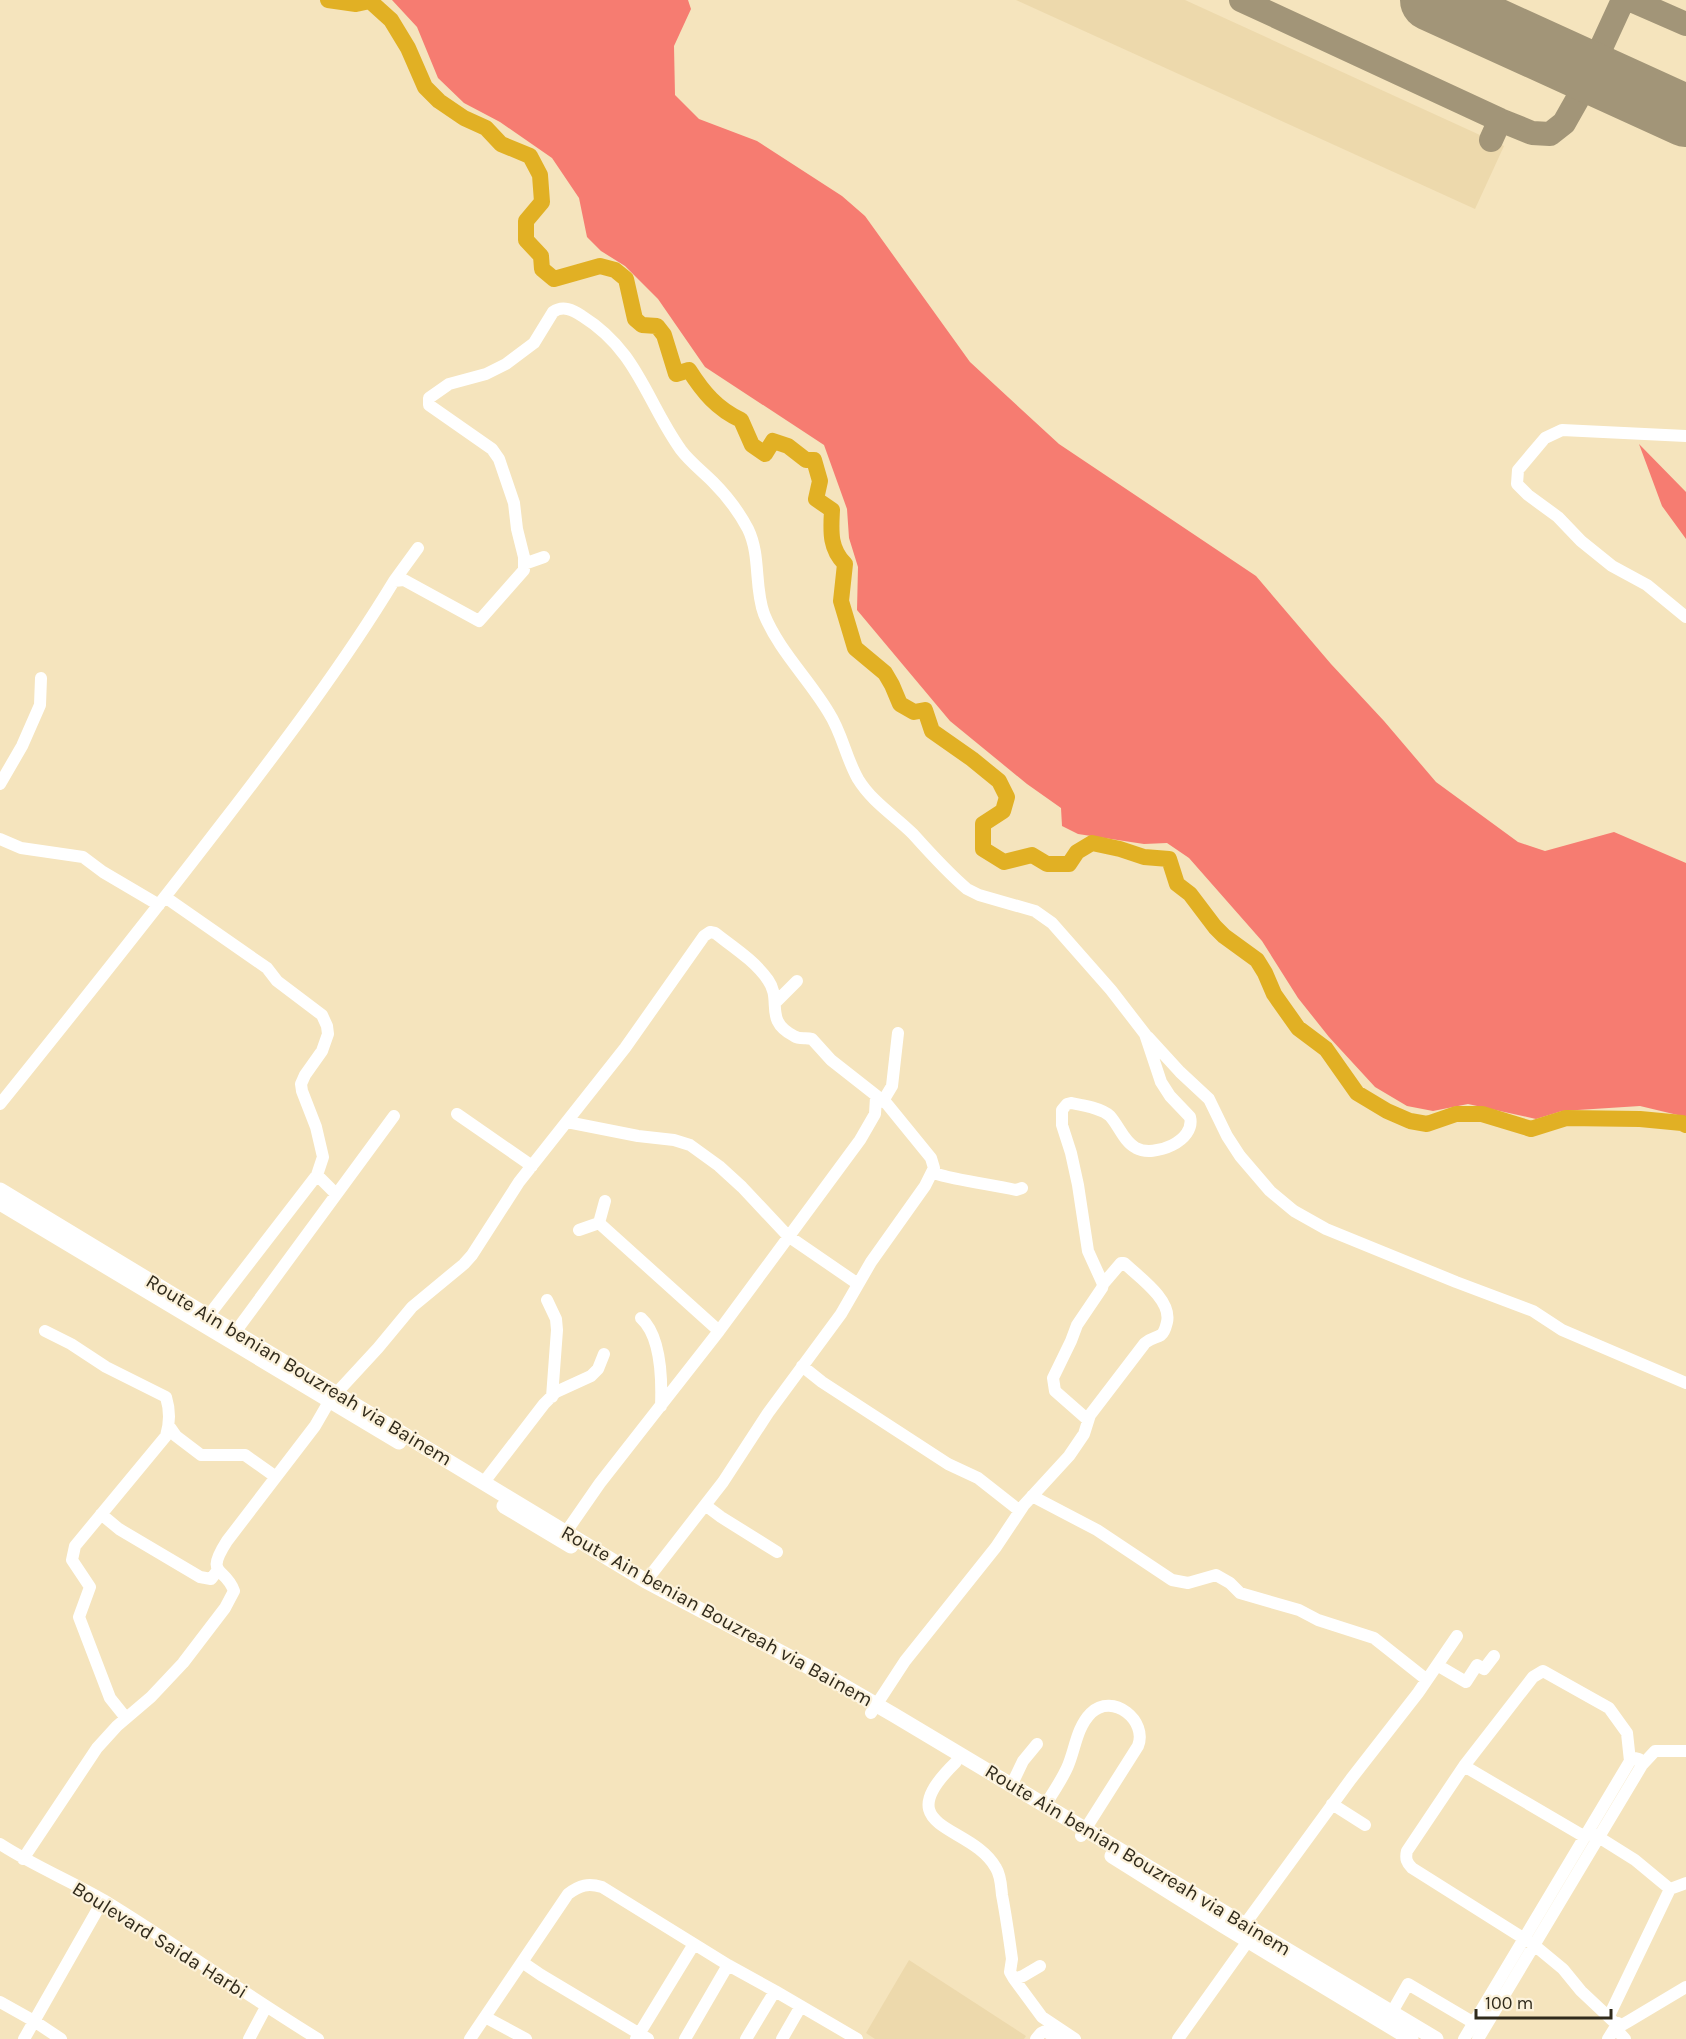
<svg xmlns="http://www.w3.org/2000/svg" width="1686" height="2039" font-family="Karla,sans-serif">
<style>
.built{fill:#edd9ac}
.forest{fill:#f67c71}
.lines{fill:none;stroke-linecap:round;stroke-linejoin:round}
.river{stroke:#e1b024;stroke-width:16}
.taxiway{stroke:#a29578;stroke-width:24}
.runway{stroke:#a29578;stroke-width:62}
.minor{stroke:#fff;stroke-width:12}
.major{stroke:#fff;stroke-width:15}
.labels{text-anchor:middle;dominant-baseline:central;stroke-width:4.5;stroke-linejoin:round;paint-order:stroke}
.street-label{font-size:20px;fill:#302a1b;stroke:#fcf2db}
</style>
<rect width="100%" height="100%" fill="#f5e4bd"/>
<!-- built -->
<path class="built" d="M1016 0H1185L1504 146 1475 209Z
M909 1960 1026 2036 1024 2039H875L866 2033Z"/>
<!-- forest -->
<path class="forest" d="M392 0H688L691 9 674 46 675 95 699 119 757 141 842 196 865 216 970 362 1059 444 1256 576 1331 664 1384 721 1436 782 1518 842 1545 851 1614 832 1686 863V1117L1640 1106 1562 1111 1536 1119 1468 1104 1433 1111 1407 1106 1375 1087 1329 1037 1298 998 1262 941 1189 858 1167 843 1144 844 1078 834 1062 826 1061 808 1027 784 950 721 857 610 858 567 849 538 847 509 824 445 705 367 658 299 625 266 601 251 587 237 579 198 552 158 500 122 464 103 438 78 417 27Z
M1639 444 1686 492V539L1662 506Z"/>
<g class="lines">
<!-- river -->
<path class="river" d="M328 0 356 4 370 1 391 20 408 48 425 87 439 101 464 118 486 128 501 144 530 156 540 175 542 202 526 221V240L541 256 542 269 554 279 600 266 615 270 626 279 635 319 642 325 657 326 664 335 676 374 689 370C703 392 717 409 741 420L752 445 765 454 773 441 788 446 806 460H814L820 481 816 499 832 510C831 530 829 548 845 564L841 601 855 648 885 673 892 685 900 704 914 712 925 710 932 731 972 759 999 781 1007 797 1003 811 983 824V849L1004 862 1032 855 1047 864H1069L1077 852 1092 843 1120 849 1144 857 1169 859 1177 884 1190 894 1215 927 1224 936 1257 960 1265 973 1274 994 1298 1028 1326 1049 1357 1093 1387 1111 1410 1121 1427 1124 1456 1114H1482L1531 1129 1566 1118 1640 1119 1682 1123 1686 1125"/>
<!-- taxiway -->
<path class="taxiway" d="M1241 0 1500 120 1532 133 1550 134 1564 123 1577 100 1623 0
M1631 0 1686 24
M1491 140 1500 120"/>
<!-- runway -->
<path class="runway" d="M1431 0 1686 116"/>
<!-- minor -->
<path class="minor" d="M1686 436 1562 430 1545 438 1518 470 1517 484 1528 495 1558 517 1581 541 1612 566 1647 585 1686 617
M524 564 544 557
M394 581 418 548
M0 784 22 746 40 705 41 678
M0 839 21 848 83 857 103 872 159 905
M165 897 267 968 277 981 322 1015 327 1026 328 1034 322 1051 305 1075 301 1084 302 1091 316 1127 323 1157 317 1175 336 1194
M775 1003 797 981
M1148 1037 1180 1072 1209 1099 1227 1136 1240 1156 1270 1191 1294 1211 1326 1229 1456 1282 1533 1311 1562 1330 1686 1383
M883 1101 892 1086 898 1033
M0 1104C75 1011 150 917 223 822 283 744 343 665 394 581L404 580 479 621 524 570V557L517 529 514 503 499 459 492 449 429 405V398L449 384 486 374 506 364 534 343 553 312C563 305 573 310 582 316 638 351 646 401 681 450 690 462 702 471 713 482 727 496 739 512 748 529 761 556 754 587 764 614 779 651 809 679 829 713 842 733 846 758 858 779 872 802 895 816 913 834 930 853 947 872 967 889L979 895 1035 911 1052 923 1111 990 1145 1034 1161 1082 1170 1096 1190 1117C1196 1141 1154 1158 1136 1148 1124 1142 1119 1126 1110 1116 1101 1108 1082 1105 1071 1103L1067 1104 1062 1110V1125L1071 1153 1078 1185 1088 1251 1103 1284 1102 1288 1077 1325 1071 1341 1053 1378 1055 1391 1088 1420
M457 1114 532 1166
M567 1122 638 1136 674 1140 690 1145 719 1166 742 1187 788 1236 858 1284
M933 1173C960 1181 988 1184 1016 1190L1022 1188
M599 1223 719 1331
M579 1230 599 1223 605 1201
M547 1300 556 1319 557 1330 552 1397
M209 1315 317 1175
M641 1318C661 1336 662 1380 661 1406
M45 1331 71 1344 106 1367 166 1397C170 1410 170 1423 166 1436L75 1546 72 1560 90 1587 79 1617 110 1698 126 1718
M236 1331 394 1116
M802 1366 822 1382 948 1464 978 1478 1020 1511
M169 1426 176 1436 201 1455H245L276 1477
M484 1482 544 1404 556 1392 591 1376 598 1369 604 1354
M1032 1496 1097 1530 1172 1580 1188 1583 1216 1575 1230 1583 1240 1593 1299 1610 1318 1620 1374 1638 1427 1680
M705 1505 721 1517 777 1552
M101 1514 119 1529 200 1577 211 1579 218 1570
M566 1532 600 1483 719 1331 860 1140 875 1114 876 1097
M1437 1665 1466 1682 1477 1665 1484 1669 1494 1656
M871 1713 905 1661 996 1547 1024 1505 1069 1456 1084 1434 1090 1415 1145 1343C1151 1338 1156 1338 1161 1335 1165 1332 1166 1326 1167 1322 1172 1300 1139 1277 1124 1263H1121L1103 1284
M1630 1761 1627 1733 1609 1708 1543 1671 1533 1677 1464 1766 1407 1851C1405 1859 1407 1863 1412 1868L1534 1945 1563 1969 1581 1991 1614 2022 1622 2025 1629 2021 1686 1987
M956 1762C885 1831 971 1823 996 1868 1001 1876 1001 1886 1002 1895 1006 1916 1009 1937 1012 1959L1010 1972 1014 1979 1023 1976 1040 1966
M1642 1765 1655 1751H1686
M1464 1766 1585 1837
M1012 1784 1023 1761 1037 1744
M1332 1804 1365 1825
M1045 1805C1053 1793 1061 1781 1067 1768 1075 1751 1076 1728 1091 1713 1113 1692 1148 1721 1138 1746L1081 1836
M1592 1833 1635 1860 1670 1889 1609 2016
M0 1844C34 1866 71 1881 105 1901 177 1945 246 1995 318 2039
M23 1859 97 1748 117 1726 151 1697 183 1663 225 1608 234 1591C225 1566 204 1577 227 1541L315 1426 330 1400 378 1348 412 1307 464 1264 472 1255 519 1182 625 1048 704 936 710 932 715 933C733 947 755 961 768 980 783 1001 763 1020 794 1036 800 1040 806 1037 812 1039L831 1060 887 1104 931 1158 934 1168 925 1186 871 1262 841 1314 768 1413 723 1482 646 1581
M1670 1889 1686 1883
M1245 1924 1351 1779 1418 1693 1457 1636
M522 1962 541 1975 648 2039
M1014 1979 1042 2017 1075 2039
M0 2002 34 2021 61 2039
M1392 2012 1408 1984 1474 2023
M485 2017 526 2039
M1615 2028 1625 2039
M24 2039 103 1900
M249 2039 266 2007
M470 2039 568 1894C580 1885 588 1883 602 1887L728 1965 775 1991
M636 2039 694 1944
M685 2039 728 1965
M746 2039 775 1991 857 2039
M782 2039 801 2006
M1036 2039 1041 2033 1045 2031 1058 2039
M1178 2039 1248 1941
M1464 2039 1630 1761 1635 1758 1639 1759 1642 1765 1478 2039
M1608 2039 1618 2023"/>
<!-- major -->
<path class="major" d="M0 1190 646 1581 837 1682 894 1715 1436 2039
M0 1203 399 1442
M504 1506 571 1546
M1112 1856 1222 1925 1411 2039"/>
</g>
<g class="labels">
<!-- street labels -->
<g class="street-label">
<text transform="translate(299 1370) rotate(31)">Route Ain benian Bouzreah via Bainem</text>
<text transform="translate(717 1616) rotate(29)">Route Ain benian Bouzreah via Bainem</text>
<text transform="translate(1138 1860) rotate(31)">Route Ain benian Bouzreah via Bainem</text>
<text transform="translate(160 1940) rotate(32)">Boulevard Saida Harbi</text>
</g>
</g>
<!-- scale -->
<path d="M1476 2009v9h135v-9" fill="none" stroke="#302a1b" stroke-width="3"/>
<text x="1485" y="2009" font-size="18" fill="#302a1b" stroke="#fcf2db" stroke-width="4.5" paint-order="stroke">100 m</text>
</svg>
